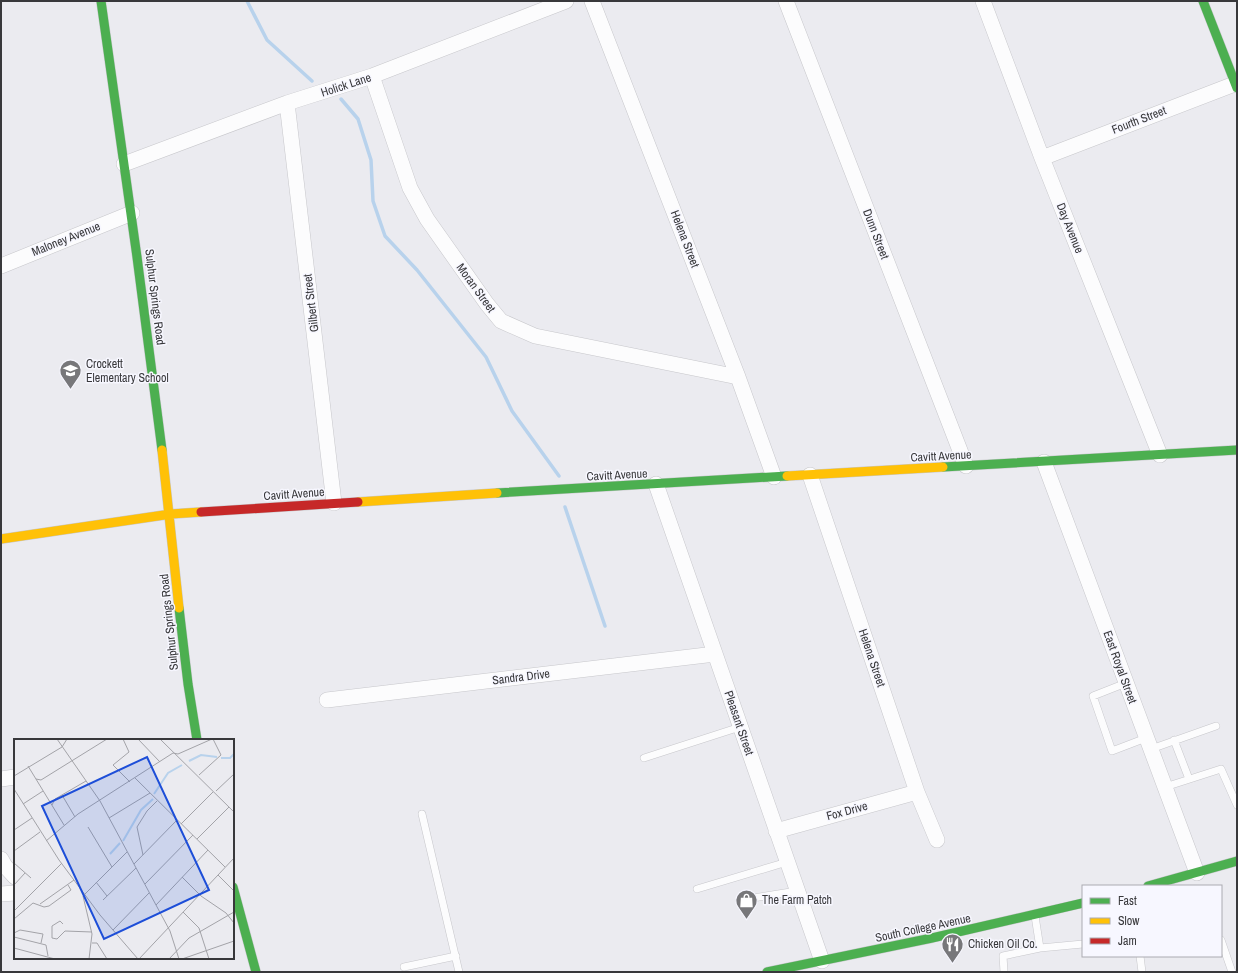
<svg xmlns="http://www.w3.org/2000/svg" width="1238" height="973" font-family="'Archivo Narrow',sans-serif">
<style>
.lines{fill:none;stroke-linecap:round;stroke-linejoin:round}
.stream{stroke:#b8d2ec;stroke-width:3.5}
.lane-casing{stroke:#c7c7cb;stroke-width:8}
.street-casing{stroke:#c7c7cb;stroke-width:16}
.fast-casing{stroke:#c7c7cb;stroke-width:10}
.slow-casing{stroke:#c7c7cb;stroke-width:10}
.jam-casing{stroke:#c7c7cb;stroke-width:10}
.lane{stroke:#fcfcfd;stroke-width:7}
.street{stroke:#fcfcfd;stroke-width:15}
.fast{stroke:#4caf50;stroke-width:9}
.slow{stroke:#ffc107;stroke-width:9}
.jam{stroke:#c62828;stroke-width:9}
.labels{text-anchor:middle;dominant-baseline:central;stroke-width:3;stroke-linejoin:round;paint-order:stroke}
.street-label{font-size:12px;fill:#38383b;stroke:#f7f7ff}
.poi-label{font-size:12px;fill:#38383b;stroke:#f7f7ff;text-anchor:start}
.inset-river{fill:none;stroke:#b8d2ec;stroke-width:2}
.inset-road{fill:none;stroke:#a3a3a8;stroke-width:1}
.view{fill:#1d4ed8;fill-opacity:0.15;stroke:#1d4ed8;stroke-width:2}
.inset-edge{fill:none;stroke:#38383b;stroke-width:2}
</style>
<rect width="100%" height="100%" fill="#ebebf0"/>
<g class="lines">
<!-- stream -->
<path class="stream" d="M247 1 267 40 312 81
M341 99 358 119 371 160 373 201 385 236 417 270 486 357 512 411 559 476
M565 507 605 626"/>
<defs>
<path id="lane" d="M1126 683 1093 696 1112 751 1146 738
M1174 740 1189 779
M1151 749 1216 726
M644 758 740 727
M1165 787 1221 769 1237 805
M422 814 459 972
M697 889 787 862
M747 899 797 891
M1035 916 1040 948
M1221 940 1232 972
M1140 956 1142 972
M404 967 456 956
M1004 972 1003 956 1040 948 1083 944"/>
<path id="street" d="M592 1 738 377 774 477
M786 1 966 466
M983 1 1042 158 1160 455
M372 76 410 188 427 219 487 304 501 321 535 336 738 377
M287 103 334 503
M1042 158 1237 83
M124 164 287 103 372 76 566 1
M1 266 132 213
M1044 462 1197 873
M810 475 917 792 937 840
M656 484 822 961
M327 700 715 654
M1 779 15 777
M776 831 917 792
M1 859 5 866 15 877
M1 894 15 893"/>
<path id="fast" d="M101 1 137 257 162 450
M1203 1 1237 88
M943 467 1237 450
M497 493 787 476
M179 608 188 684 197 740
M1148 886 1237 861
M233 887 256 972
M767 972 932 938 1083 903"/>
<path id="slow" d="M162 450 179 608
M787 476 943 467
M358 502 497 493
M1 539 171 514 201 512"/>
<path id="jam" d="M201 512 358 502"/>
</defs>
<!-- lane casing -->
<use href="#lane" class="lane-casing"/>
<!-- street casing -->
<use href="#street" class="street-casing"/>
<!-- fast casing -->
<use href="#fast" class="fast-casing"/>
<!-- slow casing -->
<use href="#slow" class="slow-casing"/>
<!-- jam casing -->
<use href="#jam" class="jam-casing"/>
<!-- lane -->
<use href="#lane" class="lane"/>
<!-- street -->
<use href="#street" class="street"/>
<!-- fast -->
<use href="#fast" class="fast"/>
<!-- slow -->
<use href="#slow" class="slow"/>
<!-- jam -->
<use href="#jam" class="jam"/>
</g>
<!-- icons -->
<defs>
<symbol id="school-pin" viewBox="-11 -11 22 30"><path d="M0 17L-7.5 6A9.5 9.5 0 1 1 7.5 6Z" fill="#77777a" stroke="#f7f7ff"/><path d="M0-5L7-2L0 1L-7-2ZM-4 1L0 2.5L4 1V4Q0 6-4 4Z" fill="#fff"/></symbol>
<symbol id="shop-pin" viewBox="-11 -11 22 30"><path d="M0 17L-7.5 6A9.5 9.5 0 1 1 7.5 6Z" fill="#77777a" stroke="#f7f7ff"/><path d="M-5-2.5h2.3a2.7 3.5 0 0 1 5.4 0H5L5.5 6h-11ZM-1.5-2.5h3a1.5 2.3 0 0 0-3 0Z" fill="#fff"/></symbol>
<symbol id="restaurant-pin" viewBox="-11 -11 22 30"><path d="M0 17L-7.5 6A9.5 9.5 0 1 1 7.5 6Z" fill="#77777a" stroke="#f7f7ff"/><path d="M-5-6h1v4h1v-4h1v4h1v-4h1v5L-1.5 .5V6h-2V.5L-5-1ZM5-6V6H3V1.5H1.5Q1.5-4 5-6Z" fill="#fff"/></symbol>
</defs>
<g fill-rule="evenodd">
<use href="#school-pin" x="58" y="358" width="25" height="34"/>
<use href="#shop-pin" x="734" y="888" width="25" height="34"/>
<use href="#restaurant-pin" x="940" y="932" width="25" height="34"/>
</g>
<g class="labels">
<!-- street labels -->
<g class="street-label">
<text transform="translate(346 85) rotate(-18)">Holick Lane</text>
<text transform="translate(1139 120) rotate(-21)">Fourth Street</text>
<text transform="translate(1070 228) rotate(68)">Day Avenue</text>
<text transform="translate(876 234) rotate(69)">Dunn Street</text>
<text transform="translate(66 239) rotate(-22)">Maloney Avenue</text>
<text transform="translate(685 239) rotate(69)">Helena Street</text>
<text transform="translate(476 288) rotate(54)">Moran Street</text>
<text transform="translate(155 297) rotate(83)">Sulphur Springs Road</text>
<text transform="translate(311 303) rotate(-97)">Gilbert Street</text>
<text transform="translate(941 456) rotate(-3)">Cavitt Avenue</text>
<text transform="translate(617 475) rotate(-3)">Cavitt Avenue</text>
<text transform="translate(294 494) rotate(-4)">Cavitt Avenue</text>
<text transform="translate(169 622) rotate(-96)">Sulphur Springs Road</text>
<text transform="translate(872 658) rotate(71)">Helena Street</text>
<text transform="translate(1120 667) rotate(70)">East Royal Street</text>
<text transform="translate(521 677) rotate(-7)">Sandra Drive</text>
<text transform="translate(739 723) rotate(71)">Pleasant Street</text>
<text transform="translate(847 811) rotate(-15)">Fox Drive</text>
<text transform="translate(923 928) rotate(-12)">South College Avenue</text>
</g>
<!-- poi labels -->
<g class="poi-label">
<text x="86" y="364">Crockett<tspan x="86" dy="14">Elementary School</tspan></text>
<text x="762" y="900">The Farm Patch</text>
<text x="968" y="944">Chicken Oil Co.</text>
</g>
</g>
<!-- overview -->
<g transform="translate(14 739)">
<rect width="220" height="220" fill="#ebebf0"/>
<path class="inset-river" d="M207 19H216L220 15M175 22 187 16 203 18M140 55 154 34 168 26M109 102 127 71 139 60M96 115 106 104"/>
<path class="inset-road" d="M43 0 86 62 156 192 165 220M109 0 115 13 99 26 116 43M124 0 146 23M146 0 220 73M14 27 50 86M185 36 207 16 199 0M0 37 48 8 53 0M121 39 211 128M22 40 27 41 93 0M0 50 45 121 86 176 124 220M202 52 220 35M48 56 61 78M9 65 29 52M38 66 41 60 72 42M95 79 136 54M167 85 199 53M74 88 98 128M0 91 18 79M183 100 215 68M32 102 64 75 159 14 164 15 198 0M0 112 26 93M129 116 123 88 133 72 143 62M0 124 17 139M120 125 163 81M204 136 220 152M168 138 187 157 212 174 220 184M82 143 93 157M131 145 179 96M0 146 11 134M89 161 122 129M26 165 60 141M142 166 194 111M0 172 48 124M169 173 185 189 195 220M0 180 19 164 30 168 35 167 57 151 54 146M49 185 46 182 38 187V199L43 200 51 192 78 193M99 191 135 154M0 194 6 191 29 195 27 204M0 198 32 206 34 217M78 204H83L93 220M0 209 41 220M75 220 78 195 69 157 113 113M125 220 220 119M155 220 175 199 220 173M168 220 220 202"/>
<path class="view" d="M133 18 195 151 90 200 28 67Z"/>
<rect width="220" height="220" class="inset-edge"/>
</g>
<!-- border -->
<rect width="1238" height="973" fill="none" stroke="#38383b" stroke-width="4"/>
<!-- legend -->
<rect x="1082" y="885" width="140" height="72" fill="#f7f7ff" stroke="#ababb1"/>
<rect x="1090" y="898" width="20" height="6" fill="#4caf50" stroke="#ababb1"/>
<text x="1118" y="905" font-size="12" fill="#38383b">Fast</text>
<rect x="1090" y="918" width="20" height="6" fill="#ffc107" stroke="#ababb1"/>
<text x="1118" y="925" font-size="12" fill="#38383b">Slow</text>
<rect x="1090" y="938" width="20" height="6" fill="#c62828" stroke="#ababb1"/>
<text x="1118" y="945" font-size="12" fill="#38383b">Jam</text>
</svg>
